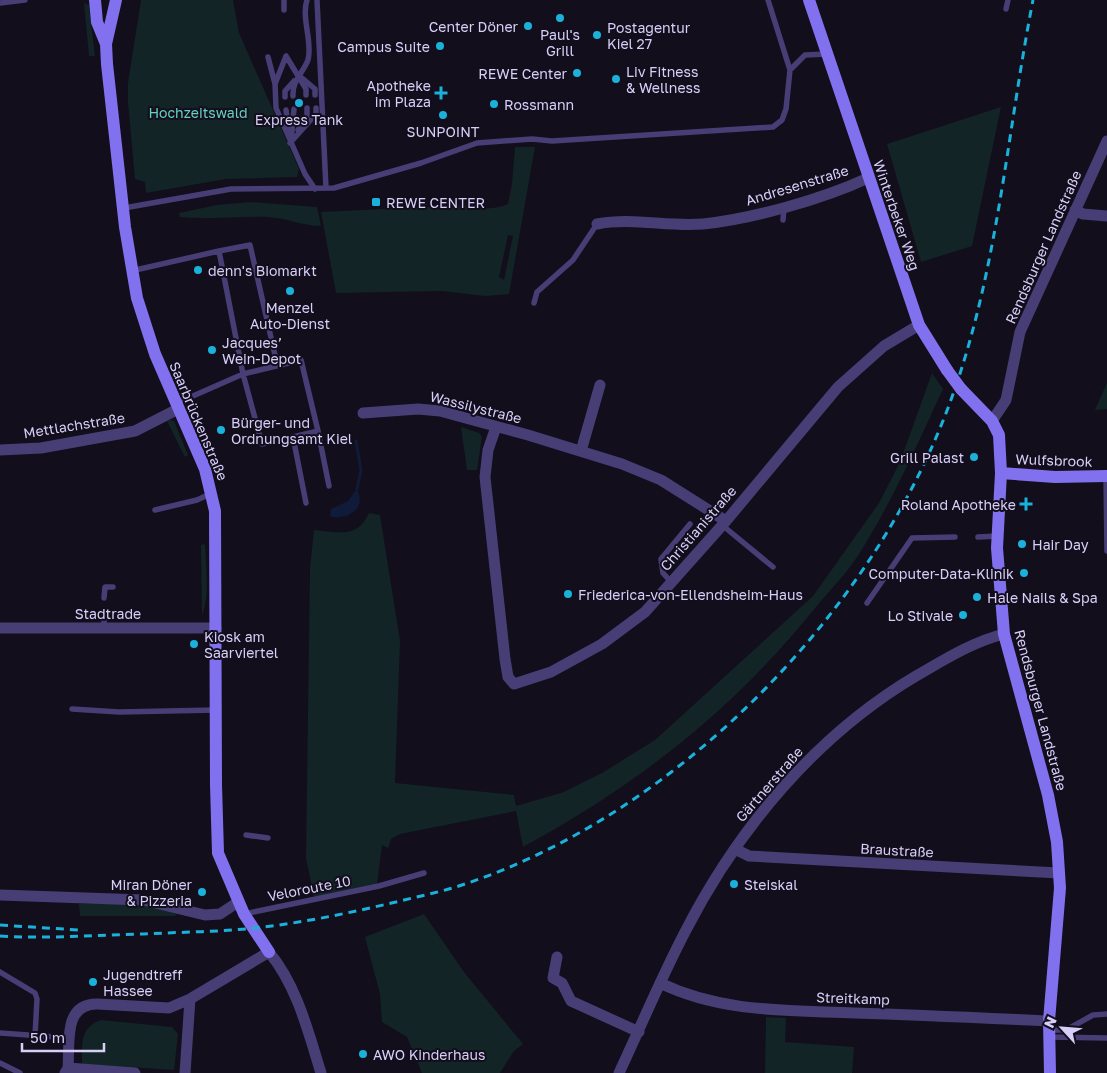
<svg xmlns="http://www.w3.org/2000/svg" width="1107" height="1073" font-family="'Golos Text',sans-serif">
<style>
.green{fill:#122425;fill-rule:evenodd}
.water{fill:#101b39}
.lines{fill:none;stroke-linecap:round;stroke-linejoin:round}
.stream{stroke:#101b39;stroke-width:3}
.lane{stroke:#473e76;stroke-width:5.5}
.street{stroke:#473e76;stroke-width:11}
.secondary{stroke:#8271ee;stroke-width:12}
.rail{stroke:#1ab1da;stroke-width:3;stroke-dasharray:8 6;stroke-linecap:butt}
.secondary-bridge{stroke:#8271ee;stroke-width:12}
.poi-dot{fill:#1ab1da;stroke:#120e1c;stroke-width:2}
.labels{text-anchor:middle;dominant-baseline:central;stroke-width:4;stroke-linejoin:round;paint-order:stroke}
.poi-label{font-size:14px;fill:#d8cff9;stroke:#120e1c;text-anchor:start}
.park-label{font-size:14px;fill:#64d0c1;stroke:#120e1c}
.street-label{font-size:14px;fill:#d8cff9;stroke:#120e1c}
</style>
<rect width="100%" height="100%" fill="#120e1c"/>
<!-- green -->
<path class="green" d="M141 0H233L239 33 299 169 297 177 226 179 146 193 145 182 135 179 128 102V83Z
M84 3 89 5 95 56H89Z
M1001 107 972 246 921 262 887 144Z
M515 147H535L509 294 485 296 442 291 336 293 321 212 468 205C481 209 494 210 508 204L512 184ZM508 235 513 236 504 280 499 277Z
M250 202 317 207 321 226C303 226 287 218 268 217 239 216 210 220 180 217L179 213 217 205Z
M932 373 943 389C917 445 892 502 859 554 847 573 830 590 816 607 732 711 640 783 523 847L516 811 400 834 391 839 388 848 382 845 377 884 314 897 306 858 310 568 314 530C339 532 357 539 369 513L380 515 400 641 395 783 514 795 516 806 564 792 602 773 655 740 813 596 879 503 900 462Z
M1107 383V409L1095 410Z
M170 420 174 421 188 455 185 457 167 421Z
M461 427 479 433 482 437 477 470H467Z
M205 544C206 568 210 594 202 616L201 545Z
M79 904H145L177 914 175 916H80Z
M424 914 464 972 523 1044 514 1051 500 1073H422L407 1037 382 1022 380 994 365 937Z
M766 1017 786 1018 785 1042 854 1047 852 1073H765Z
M101 1020 172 1027 178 1034 174 1070 83 1064 82 1063C82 1044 80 1027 101 1020Z"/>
<!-- water -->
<path class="water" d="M357 489C359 494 361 500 359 505 355 515 339 520 330 516L331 509 348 501Z"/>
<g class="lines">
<!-- stream -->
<path class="stream" d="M356 441 361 470 357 489"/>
<!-- lane -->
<path class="lane" d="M284 0V10
M317 0 326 188
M0 3 25 0
M1006 9 1008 0
M286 56 306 89V95
M268 57 275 84 276 108 305 174 315 189
M790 70 805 55 827 54
M302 78 315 89V95
M275 84 286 56
M293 96C292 81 303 73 308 60 313 43 301 18 307 0
M285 97V91L294 81
M286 110 289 134
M298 130 307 115V108
M291 141 294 109
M290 143 316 114V108
M124 208 231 189 334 188 421 163 477 143 532 139 552 141 773 127 782 120 786 109 790 70 768 0
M783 220 784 207
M131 271 219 251
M534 303 537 292 573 260 597 224
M277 364 250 245 219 251 243 374 262 444 293 437 306 503
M177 403 243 374 301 360 318 431
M293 437 318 431 329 486
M1106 476 1107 551
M155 510 197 500 210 494
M722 525 773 567
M978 537 998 536
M671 582 663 573 661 559 690 524
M104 598 105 587H113
M867 603 912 538 955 537
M104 628V614
M72 709 119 712 216 710
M246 835 268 838
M244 914 379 886 424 873
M0 972 35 993 37 999 35 1036
M1049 1030H1066L1093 1015 1107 1014
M0 1033 70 1038
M1049 1037 1107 1038
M0 1063 20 1073"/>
<!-- street -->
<path class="street" d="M1075 210 1083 214 1107 216
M597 224C632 217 667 227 703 224 752 219 823 199 868 178
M363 413 418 409 440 411 528 435 622 464 661 480 726 521
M992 421 1006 400 1020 332 1107 141
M496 427 488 450 485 477 505 659 508 677 514 684 551 672 602 644 645 612 726 521 838 387 884 346 919 325
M0 450 41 448 135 431 178 409
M581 451 600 385
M0 628H216
M735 849 749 856 1059 873
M0 895 143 900 205 915 220 914 238 902
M557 957 553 978 562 983 571 1001 639 1032
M660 983C722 1013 788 1010 855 1013 920 1015 984 1018 1049 1021
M68 1068 135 1073
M65 1073 68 1068C70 1042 63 1003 98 1004L169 1008 190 999 269 952C297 986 308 1031 321 1073
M185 1073 190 999
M619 1073C641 1026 661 978 685 932 738 829 815 736 916 676 944 660 972 642 1004 634"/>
<!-- secondary -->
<path class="secondary" d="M95 0 97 22 106 44
M116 0 106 44 107 64 125 227 137 298 155 354 205 469 215 511 216 785 218 853 244 914 269 952
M809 0 919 325 947 370
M961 389 992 421 999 435 1001 473 997 548 1004 634 1048 795 1057 842 1060 888 1049 1021 1050 1073
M1001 473 1055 477 1107 476"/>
<!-- rail -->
<path class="rail" d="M0 925 78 930
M0 936C48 939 95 935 143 934 180 932 218 932 255 928 302 923 349 913 396 902 419 896 442 892 465 884 680 812 876 610 952 397 998 269 1007 133 1033 0"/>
<!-- secondary-bridge -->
<path class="secondary-bridge" d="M947 370 961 389"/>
</g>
<!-- markers -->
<g class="poi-dot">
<circle cx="560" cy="18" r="5"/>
<circle cx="528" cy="26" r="5"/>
<circle cx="597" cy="35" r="5"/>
<circle cx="440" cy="46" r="5"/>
<circle cx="577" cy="73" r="5"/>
<circle cx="616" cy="79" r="5"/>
<path d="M438.5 85.5h5v5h5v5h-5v5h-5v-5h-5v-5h5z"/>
<circle cx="299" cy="103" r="5"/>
<circle cx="494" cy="104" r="5"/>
<circle cx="443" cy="115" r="5"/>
<rect x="371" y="197" width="10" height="10" rx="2.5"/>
<circle cx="198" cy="270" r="5"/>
<circle cx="290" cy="291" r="5"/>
<circle cx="212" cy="350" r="5"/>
<circle cx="221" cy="430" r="5"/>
<circle cx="974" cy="457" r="5"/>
<path d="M1023.5 496.5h5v5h5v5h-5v5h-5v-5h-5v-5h5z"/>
<circle cx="1022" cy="544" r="5"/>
<circle cx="1024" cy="573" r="5"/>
<circle cx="568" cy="594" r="5"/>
<circle cx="977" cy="597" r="5"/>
<circle cx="963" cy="615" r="5"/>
<circle cx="194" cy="644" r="5"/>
<circle cx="734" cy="884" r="5"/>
<circle cx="202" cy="892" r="5"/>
<circle cx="93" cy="982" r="5"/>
<circle cx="363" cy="1054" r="5"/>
</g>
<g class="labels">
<!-- poi labels -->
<g class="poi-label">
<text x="518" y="26" text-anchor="end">Center Döner</text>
<text x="607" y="27">Postagentur<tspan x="607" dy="16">Kiel 27</tspan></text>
<text x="560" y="34" text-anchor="middle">Paul's<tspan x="560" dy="16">Grill</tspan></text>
<text x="430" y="46" text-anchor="end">Campus Suite</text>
<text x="626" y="71">Liv Fitness<tspan x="626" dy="16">&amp; Wellness</tspan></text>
<text x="567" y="73" text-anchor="end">REWE Center</text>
<text x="431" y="85" text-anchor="end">Apotheke<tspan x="431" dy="16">im Plaza</tspan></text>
<text x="504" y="104">Rossmann</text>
<text x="299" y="119" text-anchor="middle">Express Tank</text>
<text x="443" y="131" text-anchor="middle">SUNPOINT</text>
<text x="386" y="202">REWE CENTER</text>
<text x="208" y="270">denn's Biomarkt</text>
<text x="290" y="307" text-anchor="middle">Menzel<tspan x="290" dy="16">Auto-Dienst</tspan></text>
<text x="222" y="342">Jacques’<tspan x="222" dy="16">Wein-Depot</tspan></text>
<text x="231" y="422">Bürger- und<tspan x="231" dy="16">Ordnungsamt Kiel</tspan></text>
<text x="964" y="457" text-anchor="end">Grill Palast</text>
<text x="1016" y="504" text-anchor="end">Roland Apotheke</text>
<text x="1032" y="544">Hair Day</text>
<text x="1014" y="573" text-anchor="end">Computer-Data-Klinik</text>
<text x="578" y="594">Friederica-von-Ellendsheim-Haus</text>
<text x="987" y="597">Hale Nails &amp; Spa</text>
<text x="953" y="615" text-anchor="end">Lo Stivale</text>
<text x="204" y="636">Kiosk am<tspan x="204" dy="16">Saarviertel</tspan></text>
<text x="192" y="884" text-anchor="end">Miran Döner<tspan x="192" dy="16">&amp; Pizzeria</tspan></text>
<text x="744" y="884">Steiskal</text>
<text x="103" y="974">Jugendtreff<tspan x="103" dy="16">Hassee</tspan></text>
<text x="373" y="1054">AWO Kinderhaus</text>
</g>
<!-- park labels -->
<g class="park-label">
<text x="198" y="112">Hochzeitswald</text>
</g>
<!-- street labels -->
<g class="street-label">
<text transform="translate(797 185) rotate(-17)">Andresenstraße</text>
<text transform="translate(897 215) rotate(71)">Winterbeker Weg</text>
<text transform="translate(1043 247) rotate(-66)">Rendsburger Landstraße</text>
<text transform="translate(476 407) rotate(14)">Wassilystraße</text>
<text transform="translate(199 421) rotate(67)">Saarbrückenstraße</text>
<text transform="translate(74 425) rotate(-9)">Mettlachstraße</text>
<text transform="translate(1054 460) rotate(2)">Wulfsbrook</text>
<text transform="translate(698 528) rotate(-49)">Christianistraße</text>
<text x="108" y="613">Stadtrade</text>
<text transform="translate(1041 710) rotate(75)">Rendsburger Landstraße</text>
<text transform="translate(769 784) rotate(-49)">Gärtnerstraße</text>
<text transform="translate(897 850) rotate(3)">Braustraße</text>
<text transform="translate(309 888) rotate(-11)">Veloroute 10</text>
<text transform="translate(853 998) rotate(2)">Streitkamp</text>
</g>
</g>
<!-- north arrow -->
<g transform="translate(1062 1028) rotate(296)" stroke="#120e1c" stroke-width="4" paint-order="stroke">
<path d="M0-4L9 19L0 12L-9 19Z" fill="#d8cff9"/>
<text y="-8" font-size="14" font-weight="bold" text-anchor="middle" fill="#d8cff9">N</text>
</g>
<!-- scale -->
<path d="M22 1043v8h82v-8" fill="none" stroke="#d8cff9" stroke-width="2.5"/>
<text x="30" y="1043" font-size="15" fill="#d8cff9" stroke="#120e1c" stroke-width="4" paint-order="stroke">50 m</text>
</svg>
